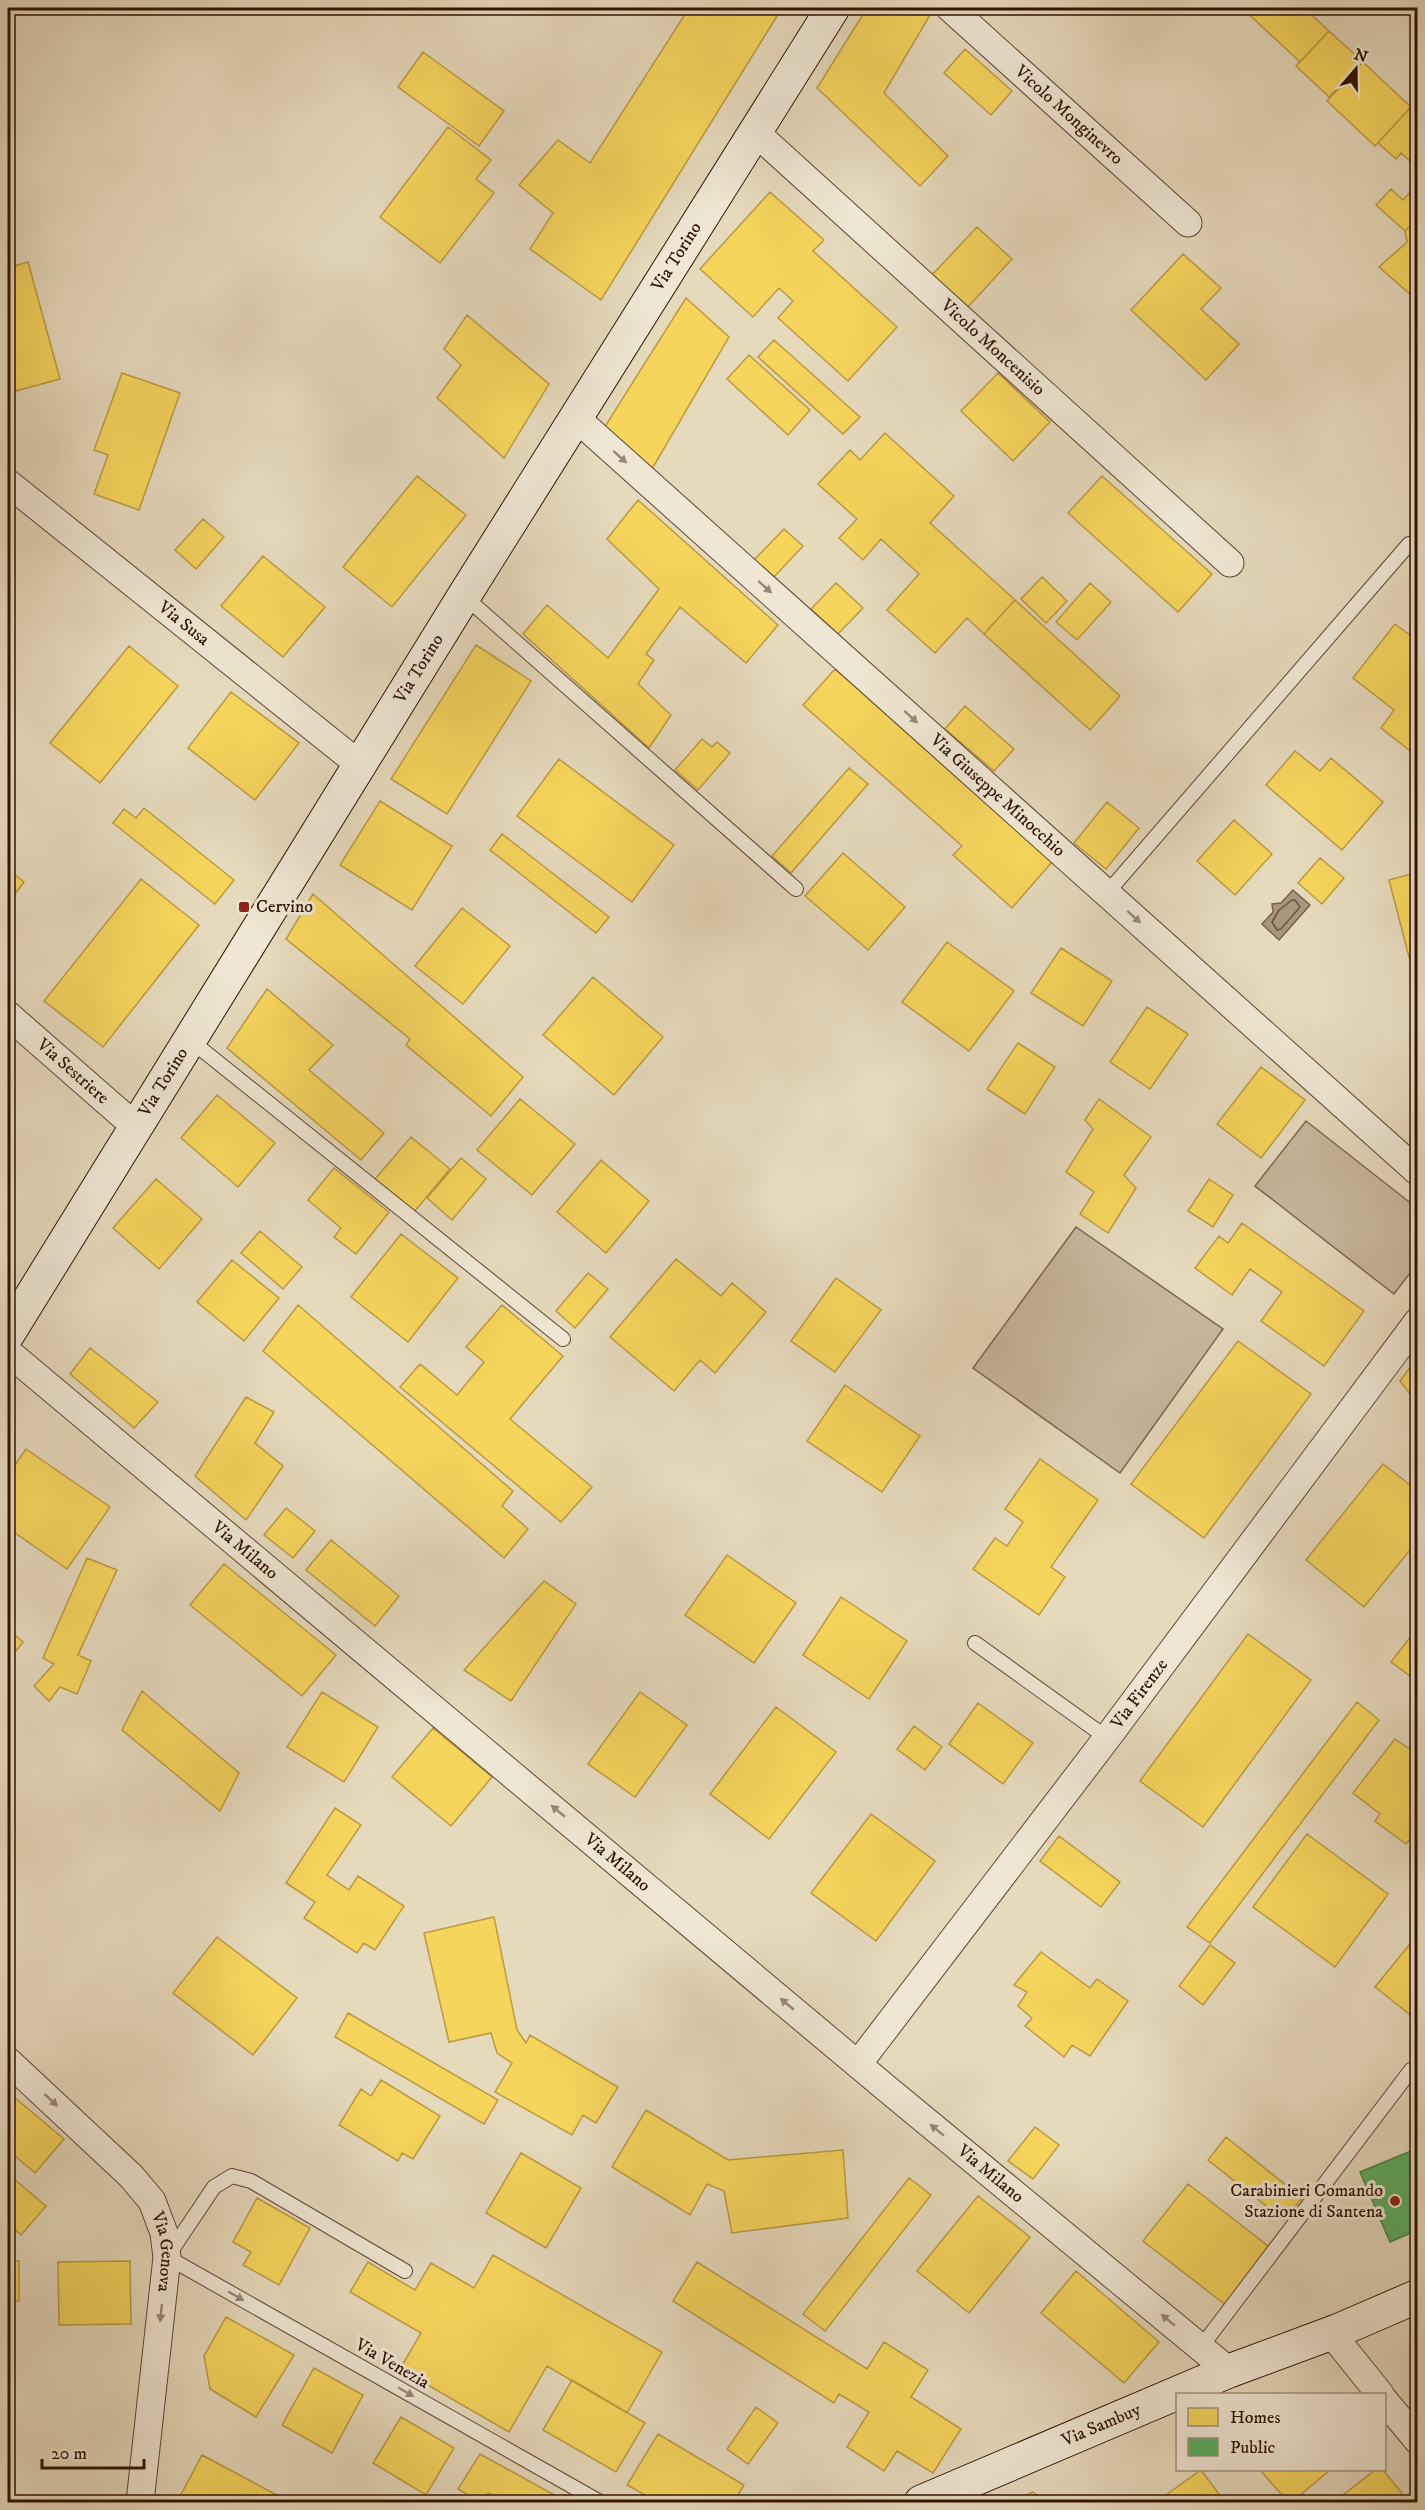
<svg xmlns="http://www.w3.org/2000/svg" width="1425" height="2510" font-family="'IM FELL DW Pica',serif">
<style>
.green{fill:#c7b89d;stroke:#7c6550;stroke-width:1.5}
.water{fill:#a8967e;stroke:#78614d;stroke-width:1.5}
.homes{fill:#f6d55c;stroke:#bb9a41;stroke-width:1.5}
.public{fill:#5aae61;stroke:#4d7f45;stroke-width:1.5}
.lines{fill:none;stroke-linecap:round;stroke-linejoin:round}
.shore{stroke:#6c5440;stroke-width:1.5}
.lane-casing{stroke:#5e4432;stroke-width:16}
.street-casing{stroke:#5e4432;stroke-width:29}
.secondary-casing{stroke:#301203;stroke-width:35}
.lane{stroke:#efe7d4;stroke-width:14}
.street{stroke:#efe7d4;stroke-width:27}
.secondary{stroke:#efe7d4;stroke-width:33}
.oneway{fill:#998776}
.poi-dot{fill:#8f2418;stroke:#efe7d4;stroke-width:2}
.labels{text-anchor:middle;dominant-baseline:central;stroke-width:6;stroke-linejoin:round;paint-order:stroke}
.street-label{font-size:18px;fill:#301203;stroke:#efe7d4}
.poi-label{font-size:18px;fill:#301203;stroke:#efe7d4;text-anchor:start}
</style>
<rect width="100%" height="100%" fill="#e6dabd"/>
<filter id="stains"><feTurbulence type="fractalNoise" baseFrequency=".00333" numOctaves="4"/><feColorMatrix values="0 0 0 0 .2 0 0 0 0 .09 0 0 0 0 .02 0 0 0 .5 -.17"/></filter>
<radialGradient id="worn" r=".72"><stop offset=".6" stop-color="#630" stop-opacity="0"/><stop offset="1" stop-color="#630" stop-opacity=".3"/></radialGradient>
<!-- green -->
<path class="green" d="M1306 1121 1417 1208V1264L1394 1294 1255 1186Z
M1076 1227 1223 1329 1120 1473 973 1368Z"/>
<!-- water -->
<path class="water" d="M1293 890 1310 905 1279 940 1262 924 1273 912 1272 904 1281 903Z"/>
<!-- homes -->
<path class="homes" d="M689 8H782L601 300 530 249 553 213 519 185 558 140 590 163Z
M867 8H922L930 15 884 93 948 156 920 186 817 88Z
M1242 8H1304L1329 31 1300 62Z
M1329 31 1363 62 1329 97 1296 66Z
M965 49 1012 91 991 115 944 73Z
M423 52 504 111 479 146 398 87Z
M1363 62 1411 107 1375 146 1327 101Z
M1411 107 1418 113V168L1401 153 1396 159 1378 143Z
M448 127 491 160 476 179 494 193 440 263 380 217Z
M1418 184V218L1405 231 1376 205 1391 189 1403 200Z
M770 192 824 240 813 251 897 327 848 381 778 318 793 301 779 288 753 317 700 269Z
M1418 218V301L1379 267 1407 242 1405 231Z
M977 227 1012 259 966 309 931 276Z
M1183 254 1221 288 1201 309 1239 344 1206 380 1131 310Z
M28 262 60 379 16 391 8 360V268Z
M686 298 729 337 652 469 604 428Z
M467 315 549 384 504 458 437 398 461 365 444 349Z
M774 340 860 417 843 434 758 357Z
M749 355 810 410 788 435 727 379Z
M122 373 180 393 139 510 94 494 108 455 94 450Z
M998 373 1050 422 1013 461 961 411Z
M885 433 954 496 930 523 1015 600 984 634 967 618 935 653 887 610 919 574 881 539 863 560 839 538 857 519 818 484 850 450 860 460Z
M417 476 466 515 392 607 343 567Z
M1102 476 1212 574 1178 612 1068 513Z
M638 500 778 625 746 663 680 607 646 654 654 660 638 684 671 715 649 748 523 634 547 605 608 658 659 589 607 539Z
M203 519 224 537 196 569 175 550Z
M784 529 803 546 773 578 754 560Z
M263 556 325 607 283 657 221 606Z
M1042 577 1067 601 1046 623 1021 599Z
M836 583 863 608 838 634 811 609Z
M1090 583 1111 602 1077 640 1056 622Z
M1015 600 1120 696 1090 730 984 634Z
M1395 624 1418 641V757L1381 728 1394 710 1353 678Z
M476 645 531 681 447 814 391 779Z
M129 646 178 686 100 783 50 743Z
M835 669 1052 862 1012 908 953 855 962 846 803 705Z
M231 692 299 743 255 800 188 748Z
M965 706 1014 749 994 771 945 729Z
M702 739 712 747 717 742 730 753 698 790 675 770Z
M1295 751 1320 771 1331 758 1383 802 1342 850 1266 785Z
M559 759 674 845 632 902 517 816Z
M849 768 868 784 791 873 772 856Z
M380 801 452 846 412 910 340 865Z
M1107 802 1139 828 1106 869 1074 843Z
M144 808 234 880 215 904 113 823 124 809 136 818Z
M1234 820 1272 854 1235 895 1197 861Z
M502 834 609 917 596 933 490 850Z
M843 853 905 907 868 950 805 896Z
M1320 858 1344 878 1322 904 1298 883Z
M8 869 24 882 8 903Z
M1418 872V980H1415L1389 880Z
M141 879 199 925 103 1047 44 1001Z
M313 894 523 1077 491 1116 406 1045 410 1039 286 939Z
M462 908 510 946 463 1004 415 966Z
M947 942 1014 991 969 1051 902 1002Z
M1061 948 1112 981 1083 1026 1031 993Z
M593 977 663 1037 614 1095 543 1035Z
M267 989 333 1045 309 1070 384 1133 361 1160 227 1048Z
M1147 1007 1188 1034 1150 1089 1110 1062Z
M1018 1043 1055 1067 1025 1114 987 1089Z
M1261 1067 1305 1100 1261 1158 1217 1124Z
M217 1095 275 1143 238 1187 181 1138Z
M520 1099 575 1144 532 1195 477 1150Z
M1099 1099 1151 1137 1124 1175 1136 1188 1108 1233 1080 1214 1094 1192 1066 1172 1093 1129 1085 1120Z
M411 1137 450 1169 414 1212 375 1179Z
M461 1158 486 1179 452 1220 427 1198Z
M601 1160 649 1201 606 1253 557 1212Z
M334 1168 389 1212 356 1254 334 1237 341 1228 308 1200Z
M156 1179 202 1219 159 1269 113 1228Z
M1209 1179 1233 1195 1213 1227 1188 1211Z
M1242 1223 1364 1311 1324 1366 1261 1321 1282 1292 1250 1269 1232 1295 1195 1268 1219 1236 1228 1243Z
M260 1231 302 1267 283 1289 241 1253Z
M401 1234 458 1278 408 1342 351 1297Z
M676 1259 721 1296 732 1283 766 1312 715 1373 700 1360 674 1391 610 1337Z
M232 1260 279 1298 244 1341 197 1302Z
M588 1273 608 1289 575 1328 556 1311Z
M836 1278 881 1310 835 1372 791 1341Z
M298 1305 513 1491 502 1506 528 1529 504 1558 263 1351Z
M502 1305 563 1356 510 1419 592 1487 561 1522 400 1387 420 1364 457 1395 484 1362 466 1347Z
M1238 1341 1311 1394 1204 1538 1131 1484Z
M90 1348 158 1402 134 1428 70 1374Z
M1414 1362 1418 1367V1404L1400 1381Z
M845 1385 920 1436 882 1492 807 1441Z
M246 1397 274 1412 255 1443 283 1466 246 1520 195 1476Z
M26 1449 110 1507 67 1569 8 1528V1475Z
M1040 1459 1098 1500 1051 1567 1065 1577 1039 1615 973 1569 995 1538 1007 1546 1023 1522 1005 1509Z
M1383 1464 1418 1491V1540L1364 1607 1306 1560Z
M286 1508 315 1531 293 1558 264 1535Z
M331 1540 399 1596 375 1626 306 1570Z
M727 1555 796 1603 754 1663 685 1615Z
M87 1558 117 1570 78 1655 91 1661 77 1694 60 1687 49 1701 34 1686 54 1664 43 1658Z
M224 1564 336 1655 302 1696 190 1605Z
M544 1581 576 1604 511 1701 464 1670Z
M841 1597 907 1641 869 1699 803 1655Z
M1418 1627V1665L1410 1676 1391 1662Z
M8 1629 23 1642 8 1661Z
M1248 1634 1311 1680 1203 1827 1140 1781Z
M142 1691 239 1773 220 1811 122 1730Z
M322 1692 378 1727 344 1782 287 1747Z
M640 1692 687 1725 635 1797 588 1764Z
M1357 1702 1379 1720 1210 1943 1187 1927Z
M978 1703 1033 1743 1003 1784 949 1744Z
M776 1707 836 1752 769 1839 710 1794Z
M914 1726 942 1747 925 1770 897 1749Z
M433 1728 492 1777 451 1826 392 1777Z
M1395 1739 1418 1755V1829L1406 1844 1375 1821 1380 1814 1353 1793Z
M335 1808 361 1825 327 1875 349 1890 358 1876 404 1906 375 1950 364 1943 357 1953 304 1918 315 1902 286 1883Z
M871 1814 935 1861 876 1941 811 1893Z
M1307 1834 1388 1894 1335 1967 1253 1907Z
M1059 1836 1120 1882 1101 1907 1040 1861Z
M494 1917 517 2030 526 2043 530 2035 618 2087 596 2123 583 2115 572 2135 495 2092 512 2063 497 2053 491 2033 449 2042 424 1933Z
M1418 1934V2021L1375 1987Z
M217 1937 297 1998 253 2055 173 1993Z
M1210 1945 1235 1963 1203 2005 1179 1986Z
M1041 1952 1090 1988 1097 1979 1128 2001 1090 2056 1072 2045 1064 2057 1025 2026 1032 2018 1018 2006 1027 1992 1014 1985Z
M348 2013 498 2100 484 2124 335 2037Z
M381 2080 440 2116 413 2159 402 2153 398 2161 339 2125 361 2089 371 2096Z
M8 2092 64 2139 35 2173 8 2150Z
M646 2110 728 2160 843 2150 848 2218 732 2233 724 2191 707 2184 690 2215 612 2167Z
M1035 2127 1059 2145 1033 2179 1008 2161Z
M1226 2137 1302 2198 1284 2220 1208 2160Z
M521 2153 581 2188 546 2248 486 2213Z
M13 2178 46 2206 21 2235 8 2224V2185Z
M909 2178 931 2195 825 2331 803 2314Z
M1188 2184 1272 2249 1227 2306 1143 2241Z
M978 2196 1030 2237 969 2313 917 2271Z
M257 2198 310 2228 279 2285 243 2265 251 2252 233 2242Z
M493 2255 662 2352 627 2413 547 2366 509 2432 400 2369 421 2333 350 2292 368 2262 415 2290 431 2263 474 2288Z
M8 2261H19V2301H8Z
M130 2261 131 2324 59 2325 58 2262Z
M697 2262 867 2369 884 2342 928 2370 911 2397 961 2429 933 2473 897 2451 884 2471 847 2447 869 2412 839 2394 834 2403 673 2301Z
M1076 2271 1159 2342 1124 2383 1041 2313Z
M226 2317 294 2355 256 2417 210 2389 204 2356Z
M314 2368 363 2395 332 2453 282 2425Z
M572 2380 645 2423 616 2472 543 2430Z
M756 2407 778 2423 748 2464 727 2449Z
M401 2417 454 2448 426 2495 373 2463Z
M658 2434 744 2485 734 2502H658L627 2485Z
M480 2454 567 2502H504L488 2493 483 2502H479L458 2489Z
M202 2455 288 2501V2502H177Z
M1201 2470 1225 2502H1156Z
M1260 2470H1330L1292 2502H1288Z
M1375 2470H1383L1409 2502H1334Z
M1033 2492 1045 2502H1011Z"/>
<!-- public -->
<path class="public" d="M1418 2148V2230L1390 2242 1360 2172Z"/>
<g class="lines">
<!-- shore -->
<path class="shore" d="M1292 900H1295L1300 907 1281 929 1277 930 1272 922 1279 910Z"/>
<defs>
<path id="lane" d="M464 596 796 889
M1107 893 1409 544
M190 1040 563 1339
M975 1643 1107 1738
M405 2271 251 2181 232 2176 214 2187 167 2257 600 2502
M1201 2347 1411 2070"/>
<g id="street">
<path id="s1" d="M950 8 1188 223"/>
<path id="s2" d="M755 132 1230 563"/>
<path id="s3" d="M576 418 1418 1172"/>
<path id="s4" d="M8 483 360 765"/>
<path id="s5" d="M8 1015 136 1127"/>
<path id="s6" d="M8 1352 886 2088 1229 2371"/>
<path id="s7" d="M8 2061 131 2176 152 2201 164 2233 167 2257 140 2502"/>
<path id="s8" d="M858 2064 1107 1738 1418 1321"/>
<path d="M1331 2333 1380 2394"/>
<path d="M1384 2400 1418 2441"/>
</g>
<g id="secondary">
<path id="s9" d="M8 1334 464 596 833 8"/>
<path id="s10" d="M921 2502 1229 2371 1337 2331 1418 2296"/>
</g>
</defs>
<!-- lane casing -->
<use href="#lane" class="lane-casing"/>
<!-- street casing -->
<use href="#street" class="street-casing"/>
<!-- secondary casing -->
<use href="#secondary" class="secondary-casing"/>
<!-- lane -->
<use href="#lane" class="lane"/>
<!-- street -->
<use href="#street" class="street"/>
<!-- secondary -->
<use href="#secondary" class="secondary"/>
</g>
<!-- one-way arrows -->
<defs><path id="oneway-solid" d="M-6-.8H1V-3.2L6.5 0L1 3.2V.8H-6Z" transform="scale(1.5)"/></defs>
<g class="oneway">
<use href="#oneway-solid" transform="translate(620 457) rotate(42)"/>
<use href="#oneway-solid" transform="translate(765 587) rotate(42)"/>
<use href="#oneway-solid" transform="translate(911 717) rotate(42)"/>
<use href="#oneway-solid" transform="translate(1134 917) rotate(42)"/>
<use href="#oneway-solid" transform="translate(558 1811) rotate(-140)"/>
<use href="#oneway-solid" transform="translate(787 2004) rotate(-140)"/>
<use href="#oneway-solid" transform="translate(51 2100) rotate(43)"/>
<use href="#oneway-solid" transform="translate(937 2130) rotate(-141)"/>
<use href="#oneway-solid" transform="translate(236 2296) rotate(30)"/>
<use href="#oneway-solid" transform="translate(161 2313) rotate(96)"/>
<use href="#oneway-solid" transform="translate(1168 2320) rotate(-141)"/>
<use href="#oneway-solid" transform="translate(406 2392) rotate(30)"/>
</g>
<!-- markers -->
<g class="poi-dot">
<rect x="238" y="901" width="12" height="12" rx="3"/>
<circle cx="1395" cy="2201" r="6"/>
</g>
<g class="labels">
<!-- street labels -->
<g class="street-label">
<text stroke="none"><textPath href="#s1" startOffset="160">Vicolo Monginevro</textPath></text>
<text stroke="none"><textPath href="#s9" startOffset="1268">Via Torino</textPath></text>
<text stroke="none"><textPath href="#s2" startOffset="321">Vicolo Moncenisio</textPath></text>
<text stroke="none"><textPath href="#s4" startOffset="225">Via Susa</textPath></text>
<text stroke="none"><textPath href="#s9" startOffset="782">Via Torino</textPath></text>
<text stroke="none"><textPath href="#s3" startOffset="566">Via Giuseppe Minocchio</textPath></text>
<text stroke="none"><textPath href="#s5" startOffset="86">Via Sestriere</textPath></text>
<text stroke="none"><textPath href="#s9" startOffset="296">Via Torino</textPath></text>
<text stroke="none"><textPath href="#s6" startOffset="309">Via Milano</textPath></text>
<text stroke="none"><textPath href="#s8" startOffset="465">Via Firenze</textPath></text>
<text stroke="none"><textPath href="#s6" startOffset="795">Via Milano</textPath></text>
<text stroke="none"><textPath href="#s6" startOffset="1281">Via Milano</textPath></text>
<text stroke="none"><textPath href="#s7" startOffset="254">Via Genova</textPath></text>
<text transform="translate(392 2364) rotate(30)">Via Venezia</text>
<text stroke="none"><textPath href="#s10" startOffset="196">Via Sambuy</textPath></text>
</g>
<!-- poi labels -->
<g class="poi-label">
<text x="256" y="907">Cervino</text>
<text x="1383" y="2191" text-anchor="end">Carabinieri Comando<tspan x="1383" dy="21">Stazione di Santena</tspan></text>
</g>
</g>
<!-- margin -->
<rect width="1425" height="2510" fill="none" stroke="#e6dabd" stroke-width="30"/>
<rect x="9" y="9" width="1407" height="2492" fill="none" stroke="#301203" stroke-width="3"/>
<rect x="15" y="15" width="1395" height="2480" fill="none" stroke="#301203" stroke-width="1.5"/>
<!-- legend -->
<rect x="1176" y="2393" width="210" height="78" fill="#efe7d4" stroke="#a39280" stroke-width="1.5"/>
<rect x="1188" y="2408" width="30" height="18" fill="#f6d55c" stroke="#a39280" stroke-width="1.5"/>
<text x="1230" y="2423" font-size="18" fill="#301203">Homes</text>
<rect x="1188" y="2438" width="30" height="18" fill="#5aae61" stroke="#a39280" stroke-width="1.5"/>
<text x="1230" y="2453" font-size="18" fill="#301203">Public</text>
<!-- north arrow -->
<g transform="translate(1356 69) rotate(20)" stroke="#efe7d4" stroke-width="4.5" paint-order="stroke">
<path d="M0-4.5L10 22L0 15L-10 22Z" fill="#301203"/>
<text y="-9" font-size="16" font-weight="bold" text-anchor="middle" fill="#301203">N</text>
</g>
<!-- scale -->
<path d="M42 2459v9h102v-9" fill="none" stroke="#301203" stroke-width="3"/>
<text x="51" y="2459" font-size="18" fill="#301203" stroke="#efe7d4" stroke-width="4.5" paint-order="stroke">20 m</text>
<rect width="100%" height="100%" filter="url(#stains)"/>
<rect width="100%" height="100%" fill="url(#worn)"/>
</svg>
